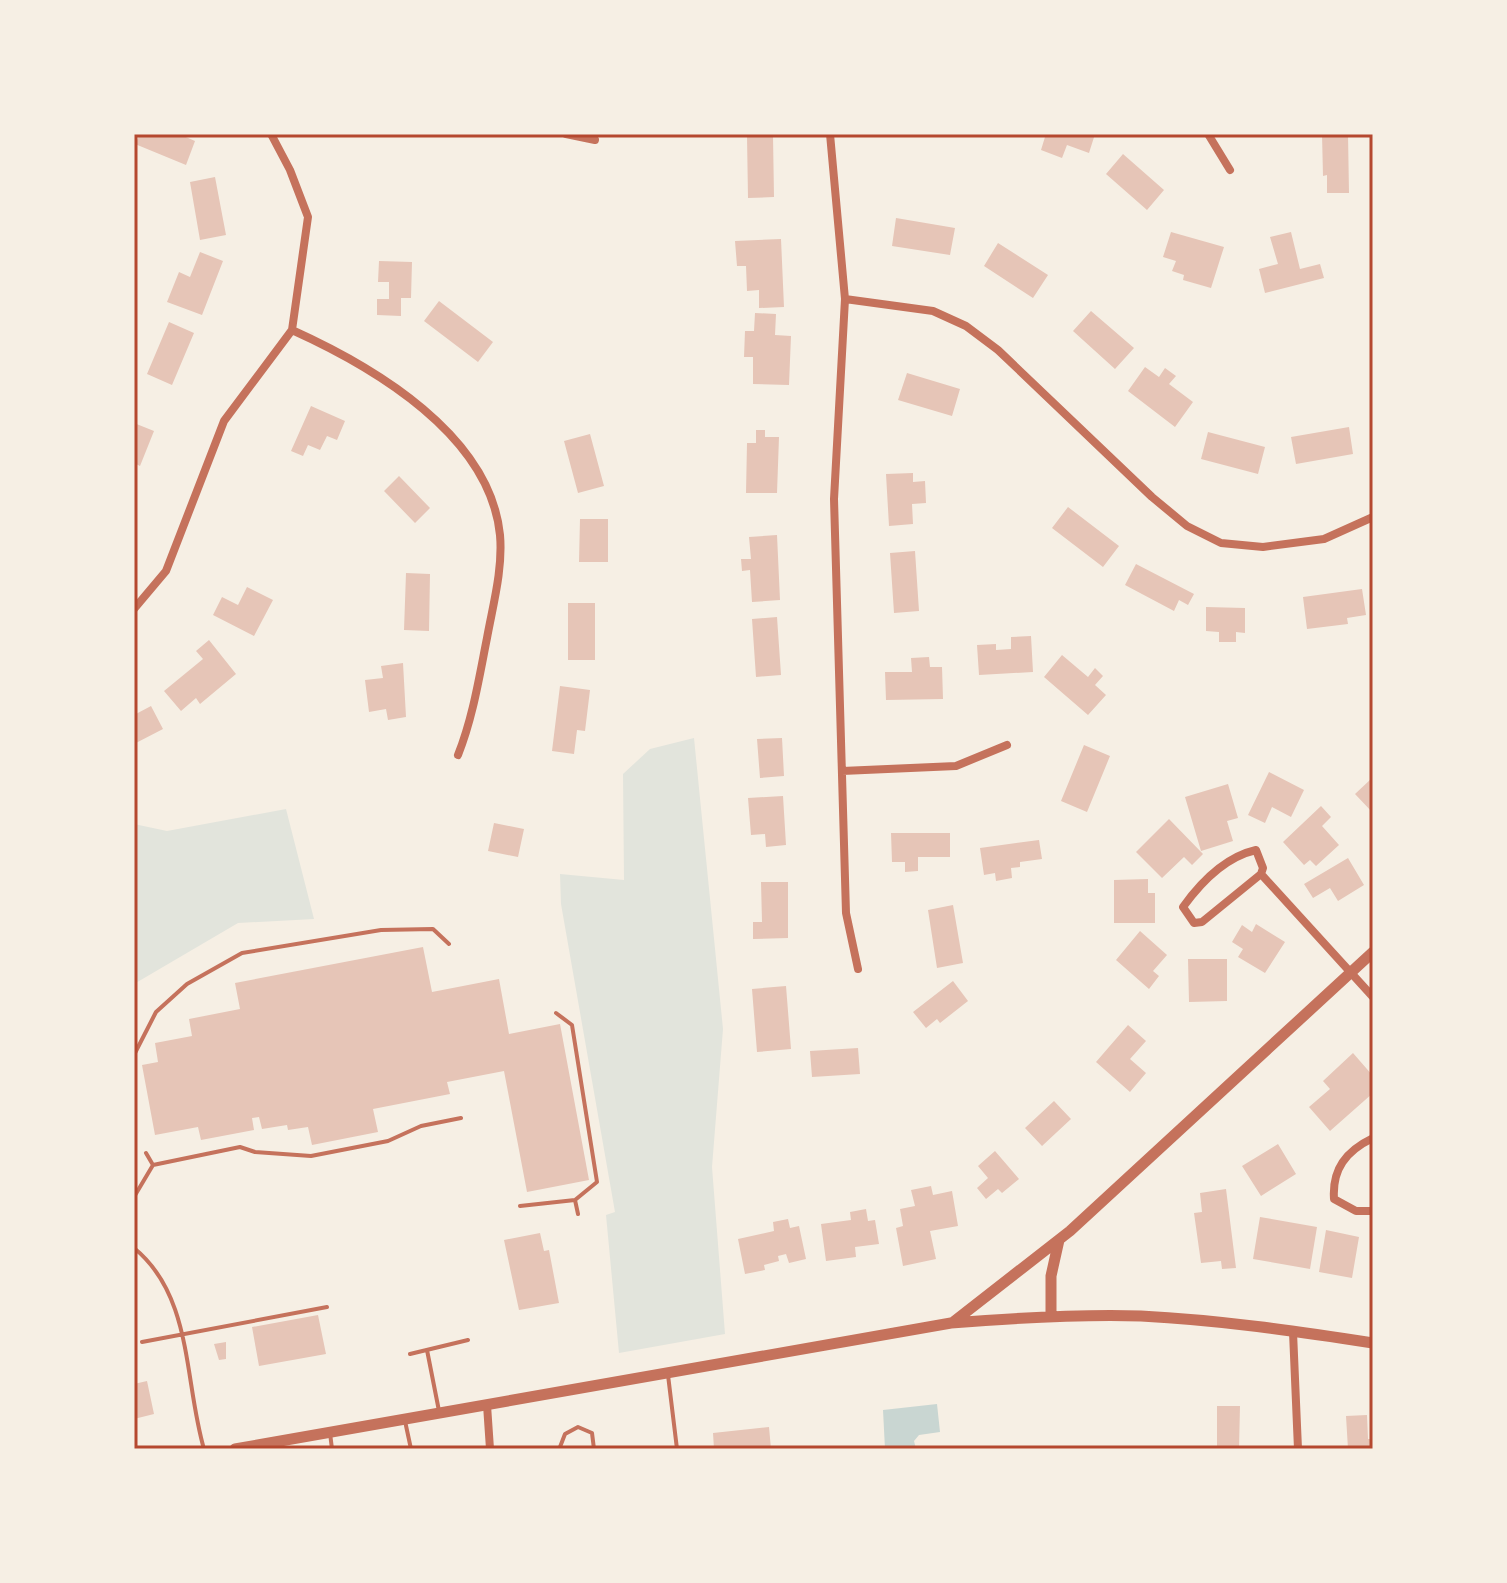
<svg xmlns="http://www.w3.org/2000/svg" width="1507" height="1583" font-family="Roboto,sans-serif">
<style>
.green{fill:#e2e4dc}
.water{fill:#c9d6d2}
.building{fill:#e6c5b7}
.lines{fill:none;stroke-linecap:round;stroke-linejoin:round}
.service{stroke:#c5725c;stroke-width:4}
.minor{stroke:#c5725c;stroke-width:8}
.tertiary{stroke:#c5725c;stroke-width:11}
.neatline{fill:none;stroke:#b5482f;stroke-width:3}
</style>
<rect width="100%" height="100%" fill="#f6efe4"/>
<!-- green -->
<path class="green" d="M694 738 723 1029 712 1167 725 1334 619 1353 606 1215 615 1212 561 904 560 874 624 880 623 774 650 749Z
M286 809 314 919 238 923 134 984V824L167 831Z"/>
<!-- water -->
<path class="water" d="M937 1404 940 1432 919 1435 914 1441 916 1449H885L883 1410Z"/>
<!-- building -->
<path class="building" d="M140 134H179L195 141 186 165 135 144Z
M1039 134H1095L1089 153 1067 145 1062 158 1041 150 1045 137Z
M1322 134H1348L1349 193H1327V175L1323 176Z
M747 136H773L774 197 748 198Z
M1123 154 1164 190 1147 210 1106 174Z
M215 177 226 235 200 240 190 182Z
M896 218 955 228 950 255 892 246Z
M1171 232 1224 247 1211 288 1183 280 1184 275 1172 271 1176 261 1163 257Z
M1291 232 1300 269 1320 264 1324 278 1265 293 1259 269 1278 264 1270 237Z
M781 239 784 307 759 308V290L747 291 746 266H737L735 241Z
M998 243 1048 275 1033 298 984 266Z
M200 252 223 261 202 315 167 302 179 272 190 277Z
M379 261 412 262 411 298H401V316L377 315V299H389V282H378Z
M439 301 493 342 478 362 424 321Z
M1091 311 1134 348 1115 369 1073 331Z
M755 313 776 314 775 335 791 336 789 385 753 384V357H744L745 331H754Z
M169 322 194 333 172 385 147 374Z
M1145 367 1159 377 1165 368 1176 376 1169 384 1193 402 1175 427 1128 391Z
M907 373 960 389 952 416 898 400Z
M311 406 345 421 337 440 327 436 320 450 308 445 303 456 291 451Z
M134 423 154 431 140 466 134 463Z
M1349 427 1353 454 1296 464 1291 437Z
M756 430H765V437H779L777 493H746L747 443H756Z
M1208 432 1265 447 1258 474 1201 459Z
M590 434 604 486 578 493 564 441Z
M913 473V482L925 481 926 503 912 504 913 524 889 526 886 474Z
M399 476 430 508 415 523 384 491Z
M1068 507 1119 546 1103 567 1052 528Z
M580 519H608V562H579Z
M777 535 780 600 752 602 750 570 742 571 741 559H751L749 537Z
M915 551 919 611 894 613 890 553Z
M1136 564 1194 594 1188 605 1179 600 1174 611 1125 585Z
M406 573 430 574 429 631 404 630Z
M247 587 273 600 254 636 213 615 222 597 238 605Z
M1362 589 1366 615 1347 618 1348 624 1307 629 1303 597Z
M568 603H595V660H568Z
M1206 607 1245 608V633L1236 632V642H1219V632L1206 631Z
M777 617 781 675 756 677 752 619Z
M1031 636 1033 672 979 675 977 645 996 644V650L1011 649V637Z
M209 640 236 674 200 704 196 698 181 711 164 691 203 659 196 651Z
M1062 655 1088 677 1095 668 1103 676 1095 685 1106 695 1088 715 1044 677Z
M929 657 930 667H942L943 699 886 700 885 672H912L911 658Z
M403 663 406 717 388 720 386 709 369 712 365 680 383 678 381 666Z
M560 686 590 690 585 731 577 730 574 754 552 751Z
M151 706 163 729 134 744V715Z
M782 738 784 776 760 778 757 739Z
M1084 745 1110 756 1087 812 1061 801Z
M1269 772 1304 790 1291 817 1272 807 1265 823 1248 815Z
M1371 779 1373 781V813L1355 794Z
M1228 784 1238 818 1227 821 1233 841 1201 851 1185 797Z
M783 796 786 845 766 847 765 834 751 835 748 798Z
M1321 806 1331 817 1322 826 1339 845 1316 866 1310 860 1304 865 1283 842Z
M1169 819 1203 854 1192 865 1184 857 1162 878 1136 852Z
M494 823 524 829 518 857 488 851Z
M891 833H950V857H918V871L905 872V862H892Z
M1039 840 1042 859 1020 862V867L1011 868 1012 878 996 881 995 873 984 875 980 848Z
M1348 858 1364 885 1338 901 1330 888 1313 898 1304 884Z
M1148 879V893H1155V923H1114V880Z
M761 882H788V938L753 939V922H762Z
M953 905 963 963 937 968 928 910Z
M1256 924 1285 942 1265 973 1238 957 1243 949 1232 942 1242 925 1252 932Z
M1140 931 1167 955 1153 971 1159 976 1149 989 1116 960Z
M423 947 432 992 499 979 509 1034 560 1024 589 1180 527 1192 504 1071 447 1082 450 1094 373 1109 378 1132 312 1145 308 1127 288 1130 287 1125 262 1129 259 1117 252 1118 254 1130 201 1140 198 1127 155 1135 142 1065 158 1062 155 1043 192 1036 189 1019 240 1009 235 983Z
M1188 959H1227V1001L1189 1002Z
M953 981 968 1001 940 1023 937 1019 926 1028 913 1012Z
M786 986 791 1049 757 1052 752 989Z
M1128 1025 1146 1041 1130 1059 1146 1073 1130 1092 1096 1062Z
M858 1048 860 1074 812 1077 810 1051Z
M1353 1053 1373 1076V1093L1330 1131 1309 1107 1330 1089 1323 1081Z
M1054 1101 1071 1119 1042 1146 1025 1128Z
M1278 1144 1296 1174 1261 1196 1242 1166Z
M995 1151 1019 1179 1002 1193 998 1189 986 1199 977 1188 988 1178 978 1166Z
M931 1186 933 1195 952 1191 958 1226 930 1231 936 1259 903 1266 896 1228 903 1226 900 1209 915 1206 911 1190Z
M1226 1189 1236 1268 1222 1269 1221 1261 1201 1263 1194 1213 1202 1212 1200 1193Z
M866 1209 868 1221 875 1220 879 1244 855 1247 856 1257 826 1261 821 1224 851 1220 850 1212Z
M1260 1217 1317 1227 1310 1269 1253 1259Z
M788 1219 790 1228 799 1226 806 1259 789 1263 786 1254 778 1256 779 1261 764 1265 765 1270 745 1274 738 1239 774 1231 773 1222Z
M1326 1230 1359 1237 1352 1278 1319 1272Z
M540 1233 544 1251 549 1250 559 1303 519 1310 504 1240Z
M318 1315 326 1354 259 1366 252 1327Z
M226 1342V1359L219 1360 214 1344Z
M147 1381 154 1414 134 1419V1384Z
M1217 1406H1240L1239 1449H1217Z
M1367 1415 1368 1439H1373V1449H1348L1346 1416Z
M769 1427 771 1449H714L713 1433Z"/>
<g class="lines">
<!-- service -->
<path class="service" d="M556 1013 572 1025 597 1182 575 1200
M134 1055 156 1012 187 984 242 953 381 930 433 929 449 944
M146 1153 153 1165
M134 1197 153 1165 240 1147 255 1152 311 1156 388 1141 421 1126 461 1118
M520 1206 575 1200 578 1214
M134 1248C193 1296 184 1381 204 1449
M134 1341 135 1344
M142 1342 327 1307
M427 1350 439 1411
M410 1354 468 1340
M668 1375 677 1449
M405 1421 411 1449
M330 1433 332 1449
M560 1447 565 1434 578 1427 592 1433 594 1449"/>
<!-- minor -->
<path class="minor" d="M566 134 595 140
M830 134 845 299 834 499 846 913 858 969
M1208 134 1230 170
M845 299 933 311 966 326 998 350 1152 497 1187 526 1221 543 1263 547 1324 539 1373 517
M292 330C374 367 490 435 500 535 503 569 493 605 487 638 479 678 473 717 458 755
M134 609 166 571 224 421 292 330 308 217 290 170 271 134
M842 771 956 766 1007 745
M1256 850 1263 868 1261 874 1202 922 1194 923 1183 907C1201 882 1225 857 1256 850Z
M1261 874 1373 997
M1373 1138C1346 1151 1332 1169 1334 1199L1356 1211H1373
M1293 1332 1298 1449
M487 1405 490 1449"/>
<!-- tertiary -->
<path class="tertiary" d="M1051 1317V1276L1059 1240
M952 1323 1070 1231 1373 952
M235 1449 951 1323C1014 1318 1078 1314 1141 1316 1219 1320 1296 1331 1373 1343"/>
</g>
<!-- border -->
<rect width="1507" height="1583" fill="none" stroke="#f6efe4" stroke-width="272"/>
<rect x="136" y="136" width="1235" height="1311" class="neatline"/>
</svg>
